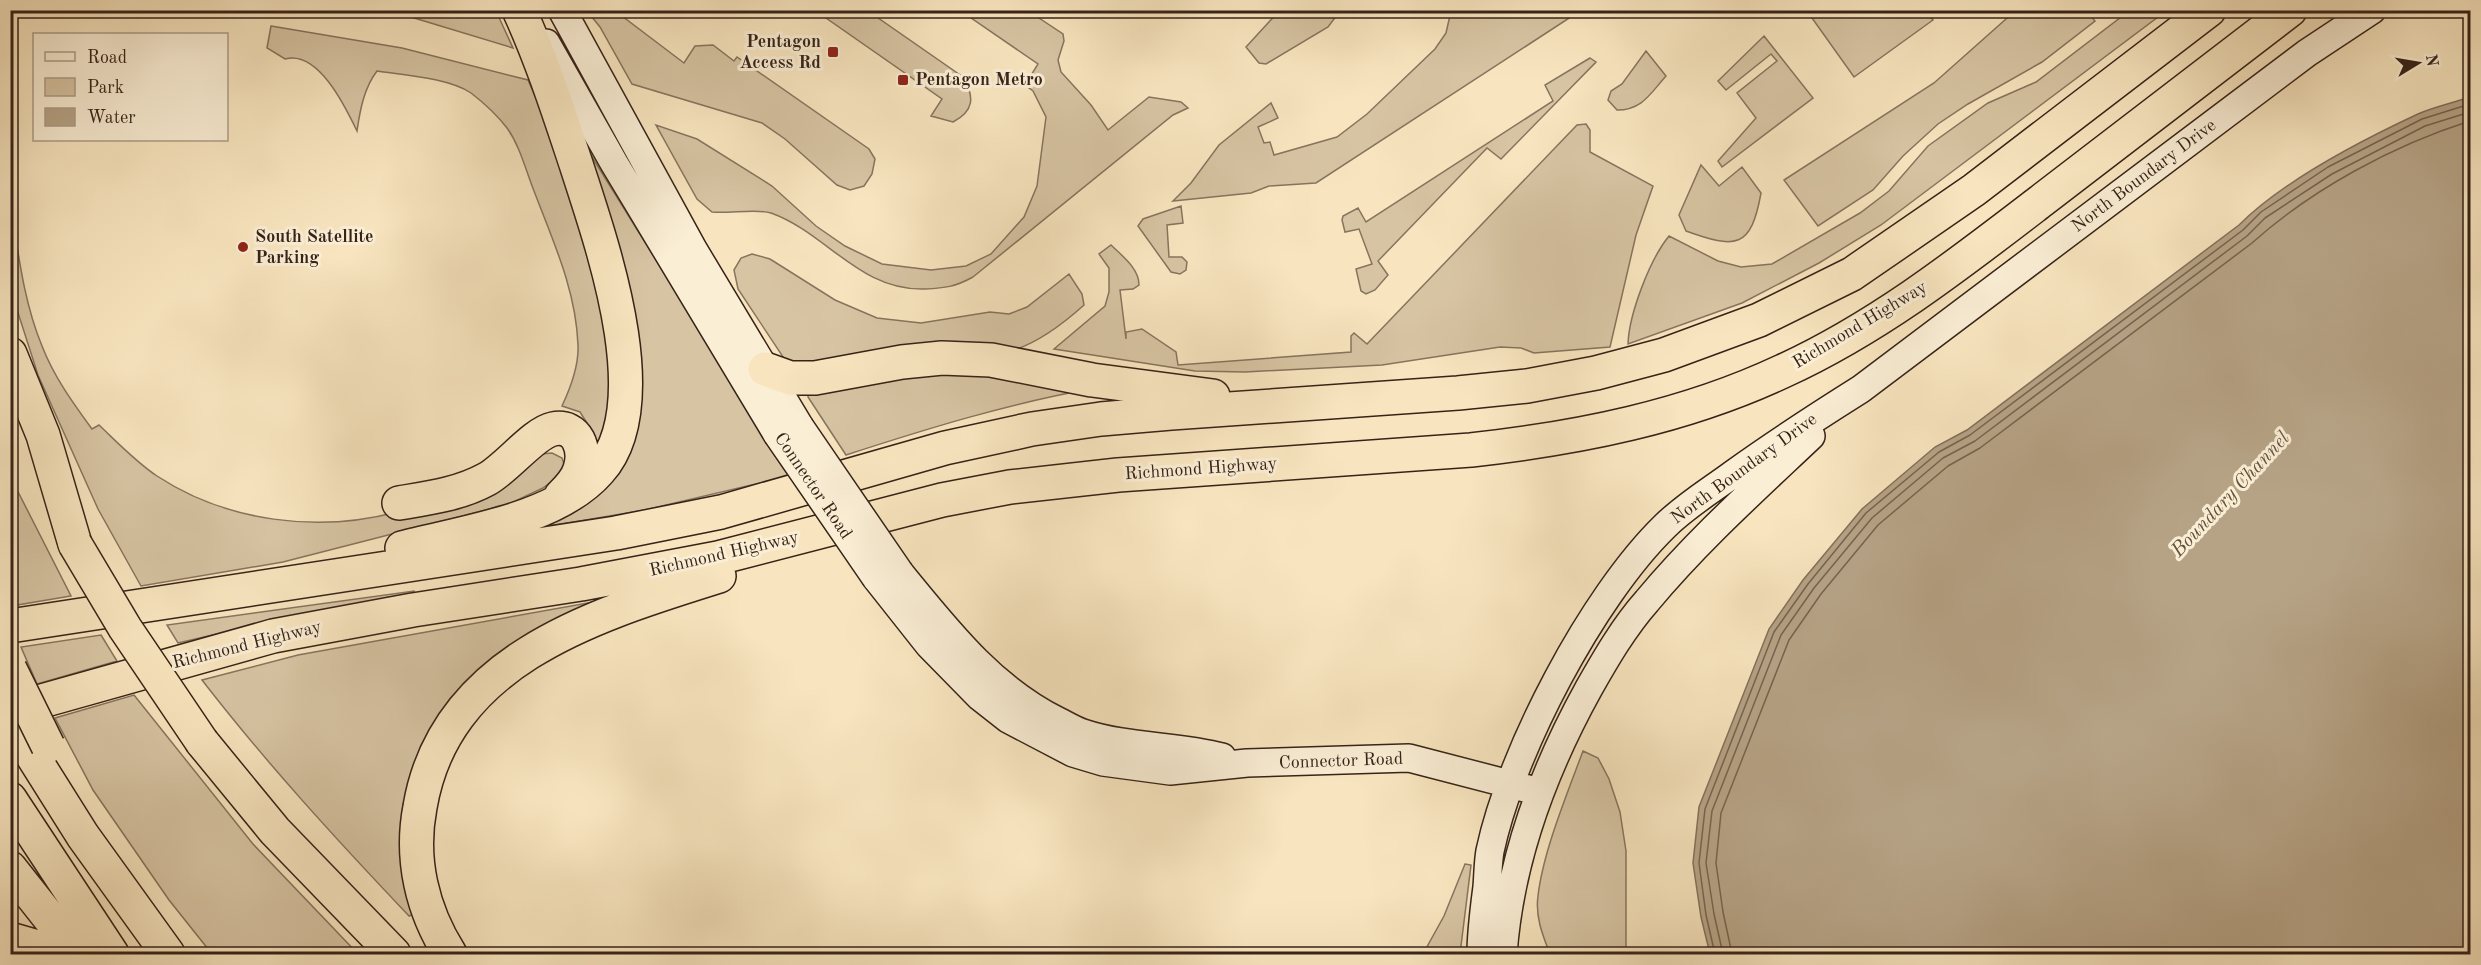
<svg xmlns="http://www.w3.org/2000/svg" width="2481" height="965" font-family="'Old Standard TT',serif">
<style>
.green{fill:#d7c4a3;stroke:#86745e;stroke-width:1.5}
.water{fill:#b6a386;stroke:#83705a;stroke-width:1.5}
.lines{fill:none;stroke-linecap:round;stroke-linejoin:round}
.shore{stroke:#76634f;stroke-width:1.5}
.secondary-casing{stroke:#362318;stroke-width:30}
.highway-casing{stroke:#362318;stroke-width:36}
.secondary{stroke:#faeed5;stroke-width:27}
.highway{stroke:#f8e5bf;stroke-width:33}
.secondary-bridge-casing{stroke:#362318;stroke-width:30;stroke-linecap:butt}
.highway-bridge-casing{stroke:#362318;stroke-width:36;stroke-linecap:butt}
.secondary-bridge{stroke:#faeed5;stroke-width:27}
.highway-bridge{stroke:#f8e5bf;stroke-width:33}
.poi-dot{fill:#8f2418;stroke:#faeed5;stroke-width:2}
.labels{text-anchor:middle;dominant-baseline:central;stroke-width:6;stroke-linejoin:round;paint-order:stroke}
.poi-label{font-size:18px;font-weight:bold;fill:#362318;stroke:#faeed5;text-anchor:start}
.street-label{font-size:18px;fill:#362318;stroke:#faeed5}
.water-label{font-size:20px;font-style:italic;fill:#63503e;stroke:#faeed5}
</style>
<rect width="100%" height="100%" fill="#f8e5bf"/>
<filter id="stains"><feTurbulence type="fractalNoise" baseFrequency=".00333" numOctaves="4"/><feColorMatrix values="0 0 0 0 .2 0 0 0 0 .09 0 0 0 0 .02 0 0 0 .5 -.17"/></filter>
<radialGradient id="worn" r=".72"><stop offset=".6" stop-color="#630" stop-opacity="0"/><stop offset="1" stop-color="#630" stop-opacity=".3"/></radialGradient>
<!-- green -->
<path class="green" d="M1280 10H1340V11L1328 27 1266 64 1259 63 1246 47Z
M391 11H496L513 48Z
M587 11H624L622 16 684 63 695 46 713 45 734 61 737 57 869 149 875 159 872 174 864 186 850 190 837 185 785 139 762 123 632 84 600 27Z
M816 11H868L963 77C975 97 974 111 953 122L931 116 942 99Z
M961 11H1032L1036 16 1063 34 1064 41 1058 60 1061 72 1091 105 1108 130 1149 97 1181 102 1188 108 1173 115 973 277C955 287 945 288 925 289 859 291 827 233 771 213 756 208 729 214 712 212L697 199 656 125 697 139 772 186 816 226 845 246 882 264 931 270 966 266 991 254 1024 217 1037 186 1046 117 1033 91 1025 85 1038 64Z
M1451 11H1580L1316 183 1269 186 1251 193 1173 201 1191 183 1219 145 1271 103 1278 118 1258 127 1264 143 1270 142 1274 155 1337 137 1367 114 1435 49 1446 33Z
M1807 11H1925L1933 20 1854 77Z
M2015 11H2087L2095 21 2042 62 1968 104 1938 124 1903 156 1873 190 1818 226 1784 180 1934 83Z
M2129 11H2166L1881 225 1819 263 1742 303 1628 344C1629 314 1650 259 1669 236L1718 261 1741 267 1772 264 1860 213 1889 191 1928 146 1988 103 2036 82Z
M271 26 402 48 528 80 557 146 594 268 616 394 595 452 592 431 580 412 562 406C570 389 579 365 578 345 576 290 553 241 534 191 526 171 520 146 507 128 497 115 484 103 471 93 449 78 403 75 377 71 364 88 360 110 357 131 345 106 318 50 285 59L267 48Z
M1764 36 1813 98 1722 167 1718 161 1756 118 1737 93 1777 61 1771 54 1726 90 1718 81Z
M1646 51 1666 76C1650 94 1642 110 1617 110L1608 100 1611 91 1622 84Z
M1590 58 1596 62 1501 159 1487 148 1378 261 1388 275 1375 290 1366 294 1361 291 1356 269 1372 264 1359 229 1345 232 1342 220 1343 216 1358 208 1366 222 1553 101 1545 85Z
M1586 124 1590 130V152L1653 186 1636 235 1610 347 1534 353 1521 348 1500 347 1382 365 1245 372 1195 371 1054 349 1105 306 1109 292V268L1099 254 1111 245C1122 256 1139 268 1139 285L1133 289 1120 290 1126 339V332L1142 329 1176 352 1178 365 1351 352V336L1354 333 1367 344 1577 125Z
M579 136 743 400 763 438 789 476 645 510 544 527 542 522 627 445Z
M1701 165 1719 186 1742 167 1761 193C1751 249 1736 249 1686 231L1679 215Z
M10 201C18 250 23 300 42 346 54 377 73 403 92 429L99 425C118 443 136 462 157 476 227 522 318 533 397 512 413 508 429 499 444 493 476 480 508 467 541 454L552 453 562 458 566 470 543 488 509 504 283 562 141 586 98 509 38 375 11 291Z
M1181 206 1183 223 1167 225 1169 257H1182L1187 262 1186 270 1180 274 1171 272 1138 226 1143 219Z
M752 254 770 259 835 300 877 318 921 323 990 312 1009 314 1027 307 1069 274 1082 294 1084 305C1064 323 1039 342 1014 350L789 366 738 289 734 270 741 258Z
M942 368 1090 389C1007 404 926 429 846 455L808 397 809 390Z
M10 476 71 596 11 606Z
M414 591 415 595 274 621 178 643 167 625Z
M627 596 446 712 414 914 409 916C336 839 267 764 202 680L298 655Z
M101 635 117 661 37 684 21 647Z
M134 695 253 844 358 954H212L169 900 93 790 55 718Z
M1583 751 1598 758 1609 779 1620 812 1626 851V954H1550C1543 936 1535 917 1538 896 1543 852 1567 794 1583 751Z
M1465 864 1471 865 1460 954H1423L1444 916Z"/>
<!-- water -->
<path class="water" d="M2470 97V954H1710L1701 917 1693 863 1699 807 1769 629 1803 580 1862 509 1935 447 1967 430 2239 225C2284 180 2360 141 2418 114 2434 107 2453 103 2470 97Z"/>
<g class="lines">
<!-- shore -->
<path class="shore" d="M1715 954 1706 915 1699 863 1705 809 1774 632 1808 584 1866 513 1939 452 1970 435 2243 230 2261 212 2328 167 2422 119 2470 104
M1723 954 1714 914 1706 863 1712 811 1781 635 1814 588 1872 518 1943 458 1975 441 2247 236 2265 218 2332 174 2425 126 2470 112
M1732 954 1723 912 1716 863 1721 813 1789 640 1821 594 1878 525 1948 466 1980 448 2252 243C2312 189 2394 145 2470 121"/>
<defs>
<path id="secondary" d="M562 10 693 249 800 427
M546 43 614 163 777 434
M900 573C946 629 991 688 1058 721 1066 725 1074 730 1083 733 1128 748 1177 745 1222 757
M876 578 929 645 980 697 1008 719 1073 753 1103 762 1170 771 1247 763 1409 758 1540 792
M1481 954C1481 932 1484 910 1487 887 1488 875 1488 862 1490 851 1511 752 1592 597 1665 526 1685 506 1710 491 1733 474 1775 444 1818 416 1861 389L2307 53 2372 10
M1503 954C1510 859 1543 771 1589 688 1606 658 1624 627 1647 601 1697 541 1755 489 1811 436"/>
<path id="highway" d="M10 354 43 435 75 544
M765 369 790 378H815L902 362 942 358 991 360 1092 380 1213 396
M399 503C429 498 460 494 487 479 507 468 534 433 553 429 578 424 586 450 580 469 577 480 569 488 561 496
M402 548C463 532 556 520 599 471 660 404 600 239 576 164 559 113 542 60 519 10
M10 626 616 533 721 512 945 448 1032 429 1101 419 1171 413 1458 393 1527 386 1596 373 1664 355 1759 320 1852 274 1974 190 2209 10
M10 710 273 636 413 610 581 584 718 558 942 500 1010 487 1118 475 1471 450C1579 438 1685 417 1783 371 1877 328 1959 264 2041 201 2124 138 2207 74 2290 10
M10 720 83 836 168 954
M202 742 275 831 394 954
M10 799 112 954
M10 868 78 954
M10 939 62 954
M450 954C422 910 410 859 420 807 445 659 595 615 719 576"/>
</defs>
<!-- secondary casing -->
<use href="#secondary" class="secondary-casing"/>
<!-- highway casing -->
<use href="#highway" class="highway-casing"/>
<!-- secondary -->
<use href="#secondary" class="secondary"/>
<!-- highway -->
<use href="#highway" class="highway"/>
<defs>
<path id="secondary-bridge" d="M800 427 900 573
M777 434 876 578"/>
<path id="highway-bridge" d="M75 544 125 628 202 742
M10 669 48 746"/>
</defs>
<!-- secondary-bridge casing -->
<use href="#secondary-bridge" class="secondary-bridge-casing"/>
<!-- highway-bridge casing -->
<use href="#highway-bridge" class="highway-bridge-casing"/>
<!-- secondary-bridge -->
<use href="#secondary-bridge" class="secondary-bridge"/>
<!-- highway-bridge -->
<use href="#highway-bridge" class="highway-bridge"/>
</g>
<!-- markers -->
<g class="poi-dot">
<rect x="827" y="46" width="12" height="12" rx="3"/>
<rect x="897" y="74" width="12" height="12" rx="3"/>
<circle cx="243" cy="247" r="6"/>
</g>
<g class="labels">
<!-- poi labels -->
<g class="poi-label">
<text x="821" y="42" text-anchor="end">Pentagon<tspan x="821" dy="21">Access Rd</tspan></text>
<text x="915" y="80">Pentagon Metro</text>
<text x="255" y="237">South Satellite<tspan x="255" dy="21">Parking</tspan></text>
</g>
<!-- street labels -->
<g class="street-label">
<text transform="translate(2144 176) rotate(-37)">North Boundary Drive</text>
<text transform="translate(1860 325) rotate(-31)">Richmond Highway</text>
<text transform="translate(1201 469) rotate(-4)">Richmond Highway</text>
<text transform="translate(1744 469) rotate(-36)">North Boundary Drive</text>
<text transform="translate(813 486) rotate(56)">Connector Road</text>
<text transform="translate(724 554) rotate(-13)">Richmond Highway</text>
<text transform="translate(247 645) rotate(-14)">Richmond Highway</text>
<text transform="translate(1341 761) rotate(-2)">Connector Road</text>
</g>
<!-- water labels -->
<g class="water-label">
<text transform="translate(2231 495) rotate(-47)">Boundary Channel</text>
</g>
</g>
<!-- margin -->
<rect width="2481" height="965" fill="none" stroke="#f8e5bf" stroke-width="36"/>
<rect x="12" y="12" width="2457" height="941" fill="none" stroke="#362318" stroke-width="3"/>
<rect x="18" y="18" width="2445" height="929" fill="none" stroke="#362318" stroke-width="1.5"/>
<!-- legend -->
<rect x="33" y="33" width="195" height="108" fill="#faeed5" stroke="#ac9d89" stroke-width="1.5"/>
<rect x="45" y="52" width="30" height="9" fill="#faeed5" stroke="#ac9d89" stroke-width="1.5"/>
<text x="87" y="63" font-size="18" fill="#362318">Road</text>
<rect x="45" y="78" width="30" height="18" fill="#d7c4a3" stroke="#ac9d89" stroke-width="1.5"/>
<text x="87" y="93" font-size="18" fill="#362318">Park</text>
<rect x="45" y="108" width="30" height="18" fill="#b6a386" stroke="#ac9d89" stroke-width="1.5"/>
<text x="87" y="123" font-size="18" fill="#362318">Water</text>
<!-- north arrow -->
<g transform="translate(2418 63) rotate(79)" stroke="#faeed5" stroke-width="4.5" paint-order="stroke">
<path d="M0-4.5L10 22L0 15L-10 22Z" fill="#362318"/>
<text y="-9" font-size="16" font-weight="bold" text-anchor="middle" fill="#362318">N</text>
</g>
<rect width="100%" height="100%" filter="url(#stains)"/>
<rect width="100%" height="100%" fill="url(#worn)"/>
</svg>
